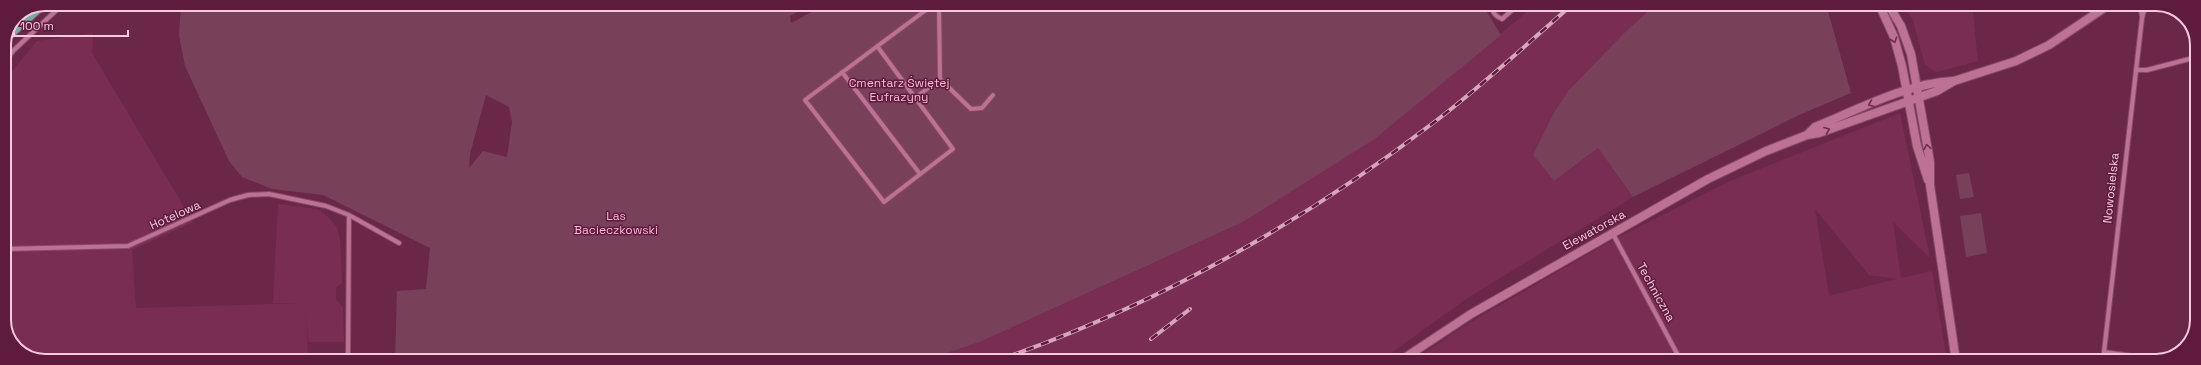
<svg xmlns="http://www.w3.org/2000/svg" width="2201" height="365" font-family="'Space Grotesk',sans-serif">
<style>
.built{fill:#7a2d52;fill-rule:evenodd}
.green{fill:#794059;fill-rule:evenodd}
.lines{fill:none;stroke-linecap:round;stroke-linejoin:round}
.street-casing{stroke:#864a69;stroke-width:6}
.secondary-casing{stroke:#864a69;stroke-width:10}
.primary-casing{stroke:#864a69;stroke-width:12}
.street{stroke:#be7293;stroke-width:4}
.secondary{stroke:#be7293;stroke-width:8}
.primary{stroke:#75aca4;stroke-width:10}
.rail-casing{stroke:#d6a6ba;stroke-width:4}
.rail{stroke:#5f1b3d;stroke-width:2.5;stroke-dasharray:8;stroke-linecap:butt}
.oneway{stroke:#722c4e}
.labels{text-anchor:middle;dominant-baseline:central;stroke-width:3;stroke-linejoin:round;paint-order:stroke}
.park-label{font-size:12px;fill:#feb9d5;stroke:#5f1b3d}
.street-label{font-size:12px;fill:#f5cadb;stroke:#5f1b3d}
.rim{fill:none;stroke:#f5cadb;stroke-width:2}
</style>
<rect width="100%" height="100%" fill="#6b2748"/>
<!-- built -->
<path class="built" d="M1536 4H1656L1624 33 1568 91 1553 114 1533 155 1554 181 1598 148 1633 197 1469 297 1380 361H923L980 342 1243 222 1382 133Z
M1901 4H1972L1978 61 1937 72 1925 65 1913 20Z
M93 33 92 53 193 222 132 250 136 308 302 303H273L278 204 317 209 327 216 337 227 340 240 342 283 336 288V299L343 308 344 342H308L306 303 308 361H40L16 349 4 325V81L37 41Z
M1900 113 1930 258 1893 222 1901 278 1932 271 1947 361H1413L1464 326 1609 242 1730 181ZM1815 209 1869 275 1897 279 1829 296Z"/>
<!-- green -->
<path class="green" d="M181 4H813L790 16 791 23 826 4H1482L1501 35 1376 138 1243 222 980 342 923 361H395L397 291 426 289 430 248 323 195 272 189 242 177 229 161 185 66 179 35ZM486 95 509 107 512 122 507 157 483 151 469 168 470 154Z
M1656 4H1826L1851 93 1799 115 1633 197 1598 148 1554 181 1533 155 1553 114 1568 91 1624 33Z
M1969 173 1974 197 1960 199 1956 175Z
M1981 213 1987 253 1966 257 1960 216Z"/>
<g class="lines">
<defs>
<path id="street" d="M1492 4C1491 12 1495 16 1502 19L1519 4
M2140 4 2142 16
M877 46 953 149 884 202 805 100 934 4
M4 62 14 50 63 4
M2136 70H2147L2197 57
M842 72 920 174
M940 79 971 109 982 108 993 95
M915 98 940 79 939 4
M1613 234 1681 361
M4 249 128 246 230 200 248 195 269 194 326 206 349 215 399 243
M2104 352 2160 360
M348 361 349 215
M2103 361 2142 18 2146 4"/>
<path id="secondary" d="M1879 4 1894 37 1902 66 1917 146 1928 180
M1888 4 1901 26 1911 54 1930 162V185L1956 361
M1807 135 1815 127C1857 110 1908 83 1953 81
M1400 361 1471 314 1708 179 1766 151 1807 135 1819 133 1937 91 1954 81 2016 61 2049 45 2110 4"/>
<path id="primary" d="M9 34 40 6"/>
</defs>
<!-- street casing -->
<use href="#street" class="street-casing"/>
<!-- secondary casing -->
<use href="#secondary" class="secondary-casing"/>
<!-- primary casing -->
<use href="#primary" class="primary-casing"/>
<!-- street -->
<use href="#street" class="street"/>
<!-- secondary -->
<use href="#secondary" class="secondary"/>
<!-- primary -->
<use href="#primary" class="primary"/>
<defs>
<path id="rail" d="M1151 339 1190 309
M996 361C1155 306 1304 222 1437 120 1484 84 1528 43 1573 4"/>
</defs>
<!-- rail casing -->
<use href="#rail" class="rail-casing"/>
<!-- rail -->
<use href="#rail" class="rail"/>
</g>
<!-- one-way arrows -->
<defs><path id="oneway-chevron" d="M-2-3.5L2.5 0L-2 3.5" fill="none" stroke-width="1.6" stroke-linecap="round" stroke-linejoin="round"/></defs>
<g class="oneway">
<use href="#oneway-chevron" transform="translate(1894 40) rotate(71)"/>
<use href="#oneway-chevron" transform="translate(1871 104) rotate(158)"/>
<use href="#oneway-chevron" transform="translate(1827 130) rotate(-21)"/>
<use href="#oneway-chevron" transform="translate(1927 147) rotate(-99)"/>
</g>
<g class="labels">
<!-- park labels -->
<g class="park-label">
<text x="899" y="83">Cmentarz Świętej<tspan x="899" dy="14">Eufrazyny</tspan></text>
<text x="616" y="216">Las<tspan x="616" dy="14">Bacieczkowski</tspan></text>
</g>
<!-- street labels -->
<g class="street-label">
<text transform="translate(2111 188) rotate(-84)">Nowosielska</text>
<text transform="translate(175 215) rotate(-24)">Hotelowa</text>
<text transform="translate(1594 230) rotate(-29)">Elewatorska</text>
<text transform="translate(1656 292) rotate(61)">Techniczna</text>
</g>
</g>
<!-- crop -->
<path d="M0 0H2201V365H0ZM45 11H2156A34 34 0 0 1 2190 45V320A34 34 0 0 1 2156 354H45A34 34 0 0 1 11 320V45A34 34 0 0 1 45 11Z" fill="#5f1b3d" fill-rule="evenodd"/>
<path class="rim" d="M45 11H2156A34 34 0 0 1 2190 45V320A34 34 0 0 1 2156 354H45A34 34 0 0 1 11 320V45A34 34 0 0 1 45 11Z"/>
<!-- scale -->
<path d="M14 30v6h114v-6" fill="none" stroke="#f5cadb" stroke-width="2"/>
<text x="20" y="30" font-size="12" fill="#f5cadb" stroke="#5f1b3d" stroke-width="3" paint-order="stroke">100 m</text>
</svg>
